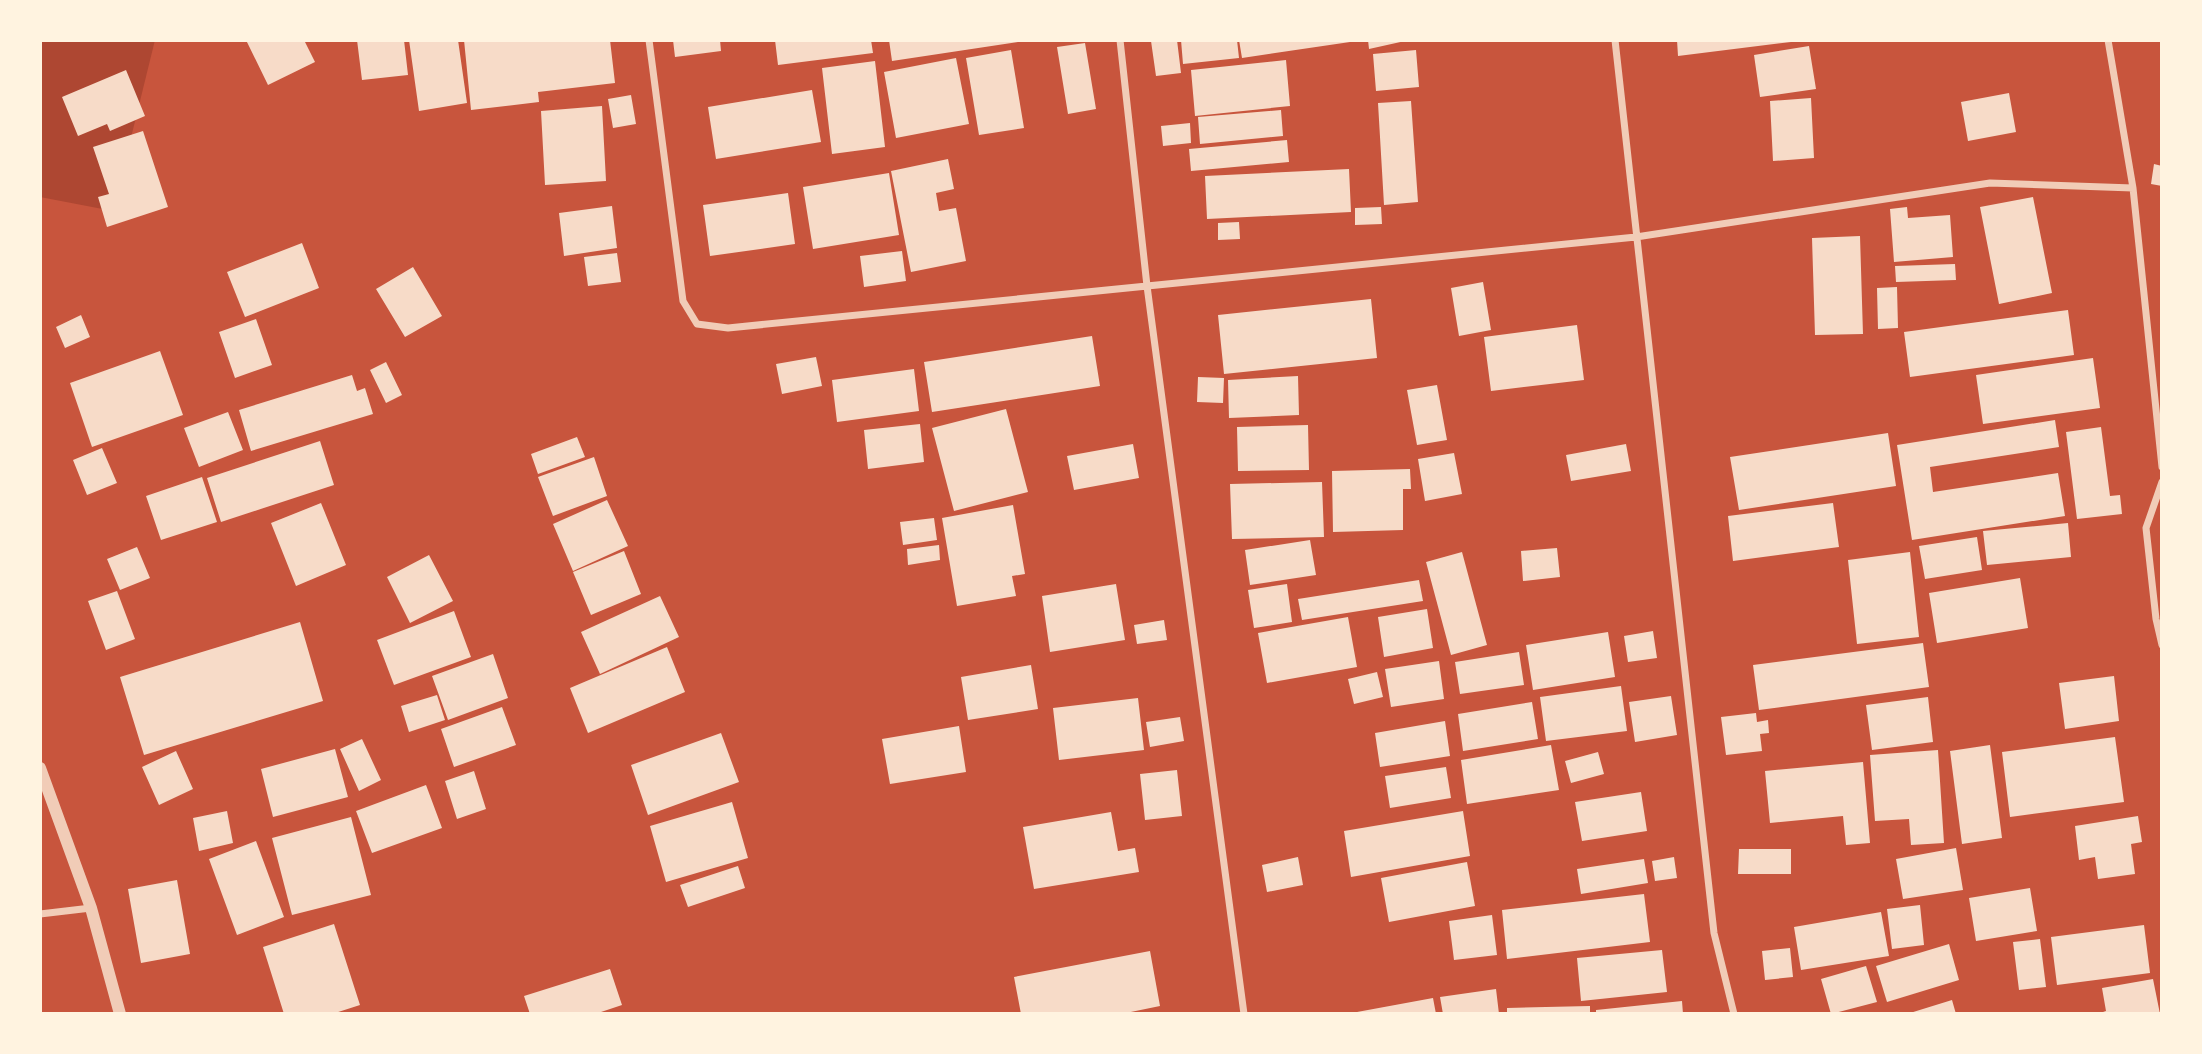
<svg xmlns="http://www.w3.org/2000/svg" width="2202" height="1054" font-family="Montserrat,sans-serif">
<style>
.green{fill:#ae4732}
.building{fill:#f7dbc8}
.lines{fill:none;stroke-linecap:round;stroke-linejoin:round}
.minor{stroke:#f1ccb7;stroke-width:7}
.tertiary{stroke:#f1ccb7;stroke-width:12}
</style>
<rect width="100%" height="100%" fill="#c8553d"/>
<!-- green -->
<path class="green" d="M40 40H155L113 211 40 197Z"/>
<!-- building -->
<path class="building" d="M246 40H304L315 62 268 85Z
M357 40H404L408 75 362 80Z
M409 40H458L467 103 419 111Z
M464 40H610L615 83 538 92 539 102 471 110Z
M673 40H720L721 51 675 57Z
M775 40H871L873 53 778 65Z
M889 40H1018V42L892 61Z
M1177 40 1181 73 1156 76 1151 41Z
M1181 40H1237L1239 58 1183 64Z
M1239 40H1350V42L1242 58Z
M1368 40H1404L1405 41 1369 49Z
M1677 40H1791V42L1678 56Z
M1085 43 1096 109 1068 114 1057 47Z
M1809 46 1816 89 1760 97 1754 55Z
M1011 50 1024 128 979 135 966 58Z
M1416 50 1419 87 1376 91 1373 54Z
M956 58 969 124 896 138 884 72Z
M1286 60 1290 106 1195 116 1191 70Z
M875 61 885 147 832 154 822 68Z
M126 70 145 116 110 131 107 124 78 136 62 97Z
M812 90 821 142 716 159 708 107Z
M2009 93 2016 132 1968 141 1961 102Z
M631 95 636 124 613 128 608 99Z
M1811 98 1814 158 1773 161 1770 101Z
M1411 101 1418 202 1384 205 1378 103Z
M602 106 606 181 545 185 541 111Z
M1281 110 1283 136 1200 144 1198 117Z
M1190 123 1191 143 1163 146 1161 126Z
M143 131 168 207 107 227 98 197 109 194 93 147Z
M1287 140 1289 162 1191 171 1189 149Z
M948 159 954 189 936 193 939 211 956 208 966 261 911 272 891 171Z
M2154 164 2162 166V186L2151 184Z
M1349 169 1351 212 1207 219 1205 176Z
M889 173 899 235 813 249 803 187Z
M788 193 795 244 710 256 703 205Z
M2033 197 2052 293 1999 304 1980 207Z
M612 206 617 248 564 256 559 213Z
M1381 207 1382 224 1355 225V208Z
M1907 207 1908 218 1950 215 1953 257 1894 262 1890 209Z
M1239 222 1240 239 1218 240V223Z
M1860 236 1863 334 1815 335 1812 238Z
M302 243 319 288 245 317 227 272Z
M902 251 906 281 864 287 860 256Z
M617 253 621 282 588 286 584 257Z
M1955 264 1956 280 1896 282 1895 266Z
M413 267 442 316 405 337 376 289Z
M1483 282 1491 330 1459 336 1451 288Z
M1897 287 1898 328 1878 329 1877 288Z
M1371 299 1377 358 1224 374 1218 315Z
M2068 310 2074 355 1910 377 1904 332Z
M81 315 90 337 65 348 56 327Z
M256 319 272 365 235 378 219 332Z
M1577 325 1584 380 1491 391 1484 337Z
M1092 336 1100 386 932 412 924 362Z
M160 351 183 415 92 447 70 383Z
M816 357 822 386 782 394 776 364Z
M2093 358 2100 408 1983 424 1976 375Z
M386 362 402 395 386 403 370 370Z
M914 369 919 411 837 422 832 380Z
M352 375 357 391 365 388 373 414 251 451 239 410Z
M1298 376 1299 415 1229 418 1228 380Z
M1198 377 1224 378 1223 403 1197 402Z
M1437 385 1447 440 1417 445 1407 390Z
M1006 409 1028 492 954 511 932 428Z
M228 412 243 450 199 467 184 428Z
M2055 420 2059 447 1930 467 1933 492 2058 473 2065 516 1912 540 1897 445Z
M920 424 924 462 868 469 864 430Z
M1308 425 1309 470 1238 471 1237 427Z
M2101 427 2110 496 2120 495 2122 514 2077 519 2066 432Z
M1888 433 1896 486 1739 510 1730 457Z
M577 437 585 457 538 474 531 454Z
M320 441 334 485 221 522 207 478Z
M1133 444 1139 478 1074 490 1067 456Z
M1626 444 1631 471 1571 481 1566 455Z
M102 448 117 483 87 495 73 460Z
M1454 453 1462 494 1425 501 1418 459Z
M594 457 607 496 553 516 538 477Z
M1410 469 1411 489H1403V530L1333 532 1332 471Z
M202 477 217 522 161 540 146 496Z
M1322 482 1324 537 1232 539 1230 484Z
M607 500 628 546 573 571 553 524Z
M321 503 346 565 296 586 271 523Z
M1833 503 1839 547 1733 561 1728 516Z
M1013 505 1025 574 1012 576 1016 596 957 606 942 518Z
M934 518 937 540 903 545 900 522Z
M2068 523 2071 557 1987 565 1983 531Z
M1977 537 1982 570 1925 579 1919 546Z
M1310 540 1316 575 1250 585 1245 550Z
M939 545 940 560 908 565 907 549Z
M137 547 150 578 120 590 107 559Z
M1557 548 1560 577 1523 581 1521 551Z
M624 551 641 594 591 615 573 572Z
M1462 552 1487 645 1451 655 1426 562Z
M1910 552 1919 637 1857 644 1848 560Z
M429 555 453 601 410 623 387 577Z
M2020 578 2028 628 1937 643 1929 593Z
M1419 580 1423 601 1302 620 1298 599Z
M1116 584 1125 640 1050 652 1042 596Z
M1287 584 1292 622 1254 628 1248 590Z
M117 591 135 639 106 650 88 601Z
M660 596 679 637 600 674 581 632Z
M1427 609 1433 648 1384 657 1378 617Z
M454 611 471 657 394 685 377 640Z
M1348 617 1357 667 1267 683 1258 633Z
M1164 620 1167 640 1137 644 1134 625Z
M300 622 323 701 144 755 120 677Z
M1653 631 1657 658 1628 662 1624 636Z
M1608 632 1615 677 1533 690 1526 645Z
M1923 643 1929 687 1759 710 1753 665Z
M667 647 685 692 588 733 570 688Z
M1519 652 1524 685 1460 694 1455 662Z
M493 654 508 698 448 720 432 676Z
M1439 661 1444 699 1391 707 1385 669Z
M1031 665 1038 709 968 720 961 677Z
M1377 672 1383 697 1354 704 1348 679Z
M2114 676 2119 721 2065 729 2059 683Z
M1621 686 1627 731 1546 741 1540 697Z
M437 695 445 720 409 732 401 706Z
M1671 696 1677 735 1635 742 1629 702Z
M1928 697 1933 742 1872 750 1866 705Z
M1138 698 1144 750 1059 760 1053 708Z
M1532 702 1538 739 1463 751 1458 714Z
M502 707 516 745 454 767 441 729Z
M1756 713 1757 722 1768 720 1769 733 1760 734 1762 751 1726 755 1721 717Z
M1180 717 1184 741 1150 747 1146 722Z
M1445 721 1450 756 1380 767 1375 733Z
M959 726 966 772 890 784 882 739Z
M721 733 739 782 648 815 631 765Z
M2115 737 2124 802 2010 817 2002 752Z
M362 739 381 780 359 791 340 749Z
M1551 745 1559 790 1467 804 1461 760Z
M1990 745 2002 838 1962 844 1950 751Z
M335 749 348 797 273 817 261 769Z
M1938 750 1944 843 1911 845 1909 819 1875 821 1870 755Z
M176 751 193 789 159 805 142 767Z
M1598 752 1604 774 1571 783 1565 761Z
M1863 762 1870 843 1846 845 1843 816 1770 823 1765 771Z
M1446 767 1451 798 1390 808 1385 776Z
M1177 770 1182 816 1145 820 1140 774Z
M474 771 486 809 457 819 445 781Z
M426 785 442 828 372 853 356 811Z
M1641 792 1647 831 1582 841 1575 802Z
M732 802 748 858 666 882 650 826Z
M227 811 233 843 199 851 193 818Z
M1463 811 1470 856 1351 877 1344 831Z
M1111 812 1118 851 1135 848 1139 872 1034 889 1023 827Z
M2138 816 2142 842 2131 844 2135 874 2098 879 2095 857 2079 860 2075 826Z
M351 817 371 895 292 915 272 838Z
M256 841 284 917 237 935 209 859Z
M1956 848 1963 890 1903 899 1896 859Z
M1739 849H1791V874H1738Z
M1298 857 1303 885 1267 892 1262 865Z
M1674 857 1677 878 1655 881 1652 861Z
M1644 859 1648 883 1581 894 1577 869Z
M1467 862 1475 906 1389 922 1381 878Z
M738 866 745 888 688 907 680 885Z
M177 880 190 954 141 963 128 889Z
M2030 888 2037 931 1976 941 1969 898Z
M1644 894 1650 942 1507 959 1502 910Z
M1920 905 1924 945 1892 949 1887 909Z
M1881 912 1889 956 1801 970 1794 927Z
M1492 915 1497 955 1454 960 1449 921Z
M334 924 360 1005 332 1014H284L263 947Z
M2144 925 2150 973 2057 985 2051 937Z
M2040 939 2046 987 2019 990 2013 942Z
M1949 944 1959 980 1887 1002 1876 966Z
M1790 948 1793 977 1765 980 1762 951Z
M1662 950 1667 992 1581 1001 1577 958Z
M1150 951 1160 1006 1121 1014H1021L1014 977Z
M1866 966 1877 1002 1831 1014 1821 979Z
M610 969 622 1005 595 1014H530L524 996Z
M2153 979 2160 1014H2097L2106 1011 2102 988Z
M1496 989 1499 1014H1443L1440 997Z
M1433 998 1436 1014H1357V1012Z
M1952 1000 1956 1014H1911L1910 1013Z
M1682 1001 1683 1014H1596V1010Z
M1590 1006V1014H1507V1008Z"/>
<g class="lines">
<!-- minor -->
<path class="minor" d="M649 40 683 301 697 324 728 328 1636 237 1990 183 2133 188
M1120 40 1147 286 1244 1014
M1615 40 1714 933 1734 1014
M2108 40 2133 188 2162 467
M2162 482 2146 528 2156 619 2162 645
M40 914 91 908"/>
<!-- tertiary -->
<path class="tertiary" d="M40 768 91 908 120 1014"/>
</g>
<!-- border -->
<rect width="2202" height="1054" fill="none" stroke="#fff3e0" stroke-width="84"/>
</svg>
